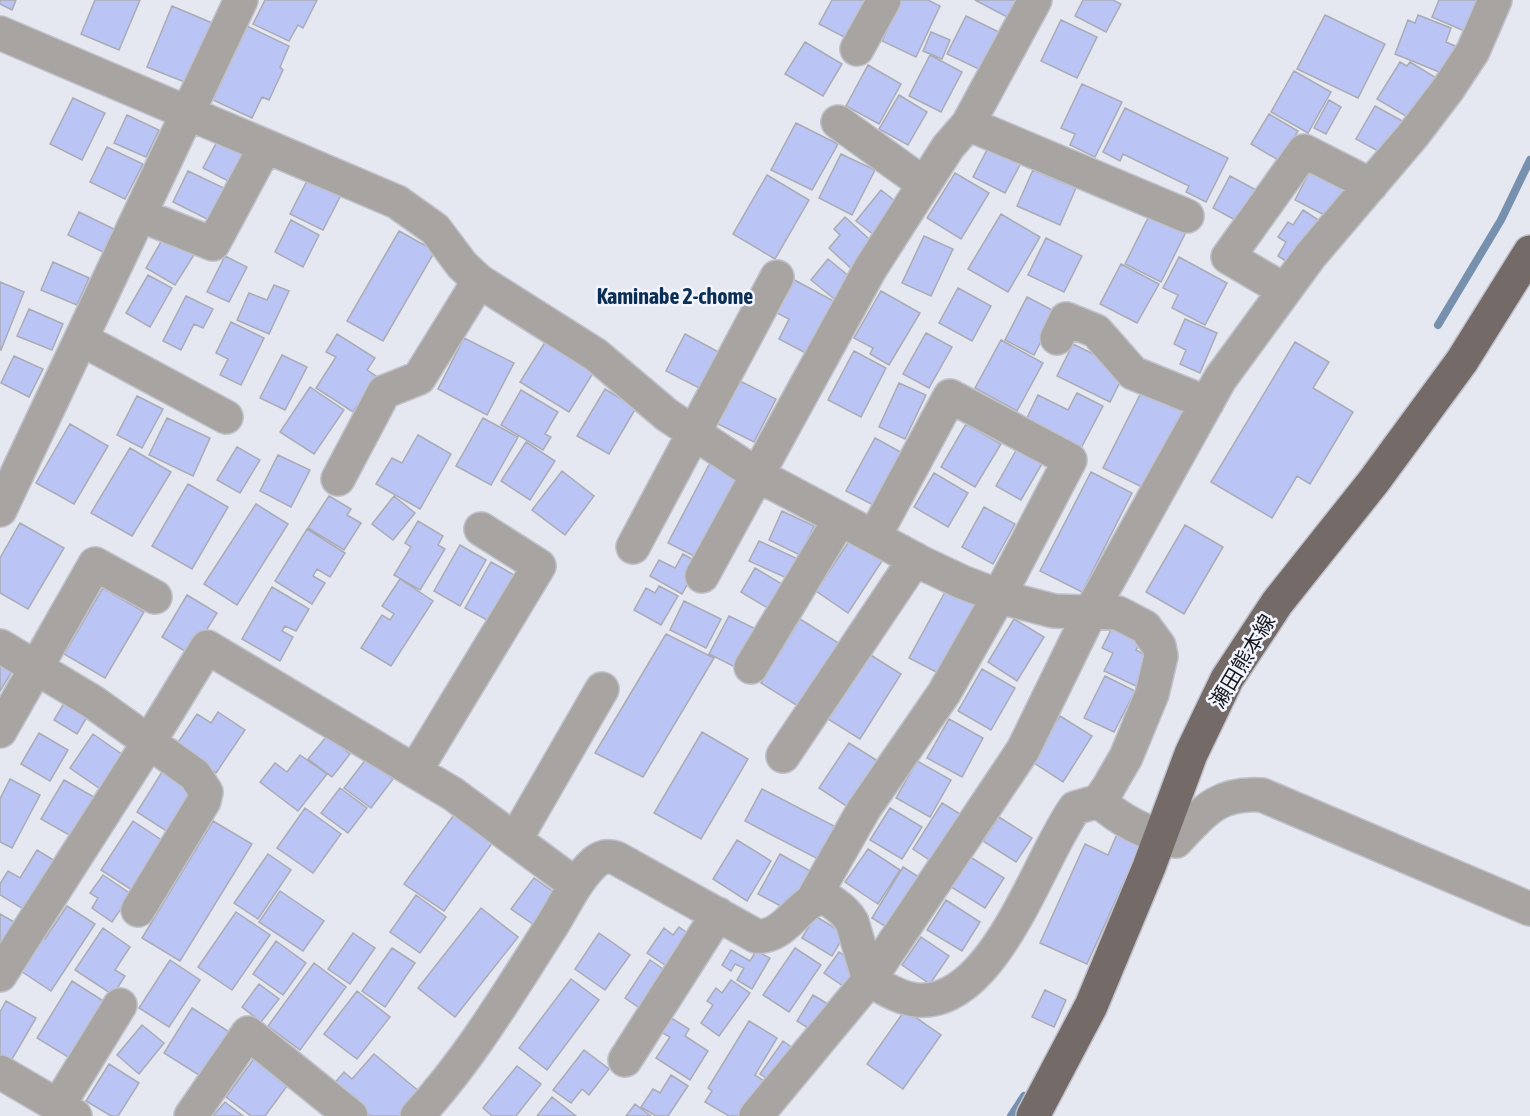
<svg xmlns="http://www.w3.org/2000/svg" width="1530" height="1116" font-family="'Asap Condensed','Noto Sans JP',sans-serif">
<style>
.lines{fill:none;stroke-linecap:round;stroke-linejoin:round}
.stream{stroke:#7690ae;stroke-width:8}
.building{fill:#bac4f5;stroke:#aaacb5;stroke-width:1.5}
.minor-casing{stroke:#c0c2cb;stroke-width:36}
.major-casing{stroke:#c0c2cb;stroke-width:36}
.minor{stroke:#a8a4a2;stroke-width:33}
.major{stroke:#746b68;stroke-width:33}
.labels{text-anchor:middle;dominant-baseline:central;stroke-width:5;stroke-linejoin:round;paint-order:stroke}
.street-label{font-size:21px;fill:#17181c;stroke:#f2f5ff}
.neighbourhood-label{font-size:22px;font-weight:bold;fill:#0b2e54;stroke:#f2f5ff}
</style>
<rect width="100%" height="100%" fill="#e5e7f1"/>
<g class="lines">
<!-- stream -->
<path class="stream" d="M1438 325 1501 220 1530 160
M1011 1116 1024 1096"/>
</g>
<!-- building -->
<path class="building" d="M0 0H16L12 10 0 4Z
M95 0H140L119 50 81 34Z
M265 0H317L303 28 298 25 289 41 253 24Z
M832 0H864L870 3 850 40 819 24Z
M901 0H928L940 6 916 57 882 41Z
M975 0H1018L1009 18Z
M1083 0H1113L1121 4 1106 32 1075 16Z
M1439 0H1476L1482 3 1469 33 1432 17Z
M172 6 217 25 192 85 147 67Z
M1325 15 1385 44 1358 98 1297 69Z
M1418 15 1451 28 1446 42 1455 46 1444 74 1395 54 1408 20 1415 23Z
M966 16 1001 33 983 71 947 54Z
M1061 20 1097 37 1077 78 1041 61Z
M247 26 289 46 280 67 283 70 269 100 262 97 252 118 213 100Z
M931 32 950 40 942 59 923 51Z
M805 42 842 64 823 96 785 74Z
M930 55 962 72 941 112 909 96Z
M1400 62 1407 66 1410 62 1438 79 1411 119 1377 99Z
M868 65 901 84 879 124 846 106Z
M1294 71 1331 92 1308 133 1271 112Z
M1082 84 1122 102 1095 157 1070 145 1075 134 1061 128Z
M899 95 927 112 908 145 879 129Z
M73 98 105 113 82 160 50 144Z
M1329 100 1341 107 1326 134 1314 128Z
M1375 106 1406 123 1387 156 1356 139Z
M1125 108 1228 158 1206 202 1186 192 1189 186 1123 154 1120 161 1103 152Z
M1269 114 1298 131 1280 161 1251 144Z
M127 115 159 130 146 157 114 143Z
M796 123 838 144 812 190 771 170Z
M219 138 245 152 230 182 203 168Z
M989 146 1021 163 1005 193 973 177Z
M107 147 143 164 125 199 90 182Z
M841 154 875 170 852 215 819 198Z
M1312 167 1351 187 1334 220 1295 200Z
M1033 170 1076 188 1060 225 1017 206Z
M188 171 226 189 211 221 173 202Z
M955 173 989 193 961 239 927 218Z
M767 175 809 200 775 259 733 234Z
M1230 176 1262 193 1244 225 1213 208Z
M308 179 341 195 323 230 290 214Z
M881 190 904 208 879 239 856 221Z
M1303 210 1323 223 1295 267 1278 256 1286 242 1278 237 1288 222 1293 225Z
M79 212 114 229 103 252 68 235Z
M1151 212 1187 230 1161 282 1125 264Z
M1001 214 1040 237 1008 292 968 269Z
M845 217 879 248 856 273 829 248 840 235 834 229Z
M291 220 319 235 303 267 275 252Z
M399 231 435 251 383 341 347 321Z
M166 233 197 250 175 285 146 268Z
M924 236 953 249 931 296 902 283Z
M1046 238 1082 256 1064 292 1028 275Z
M225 256 247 267 229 302 207 292Z
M1179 257 1227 283 1205 325 1172 308 1178 295 1163 288Z
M828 259 855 281 838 302 811 280Z
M53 262 89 278 77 305 41 290Z
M1121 264 1159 284 1137 323 1100 304Z
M148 275 172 288 150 327 126 313Z
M789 277 841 305 813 357 779 339 789 319 771 310Z
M0 282 24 292 1 350H0Z
M274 285 289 291 269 334 237 320 249 293 267 300Z
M958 288 991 306 972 341 939 323Z
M881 291 920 313 889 365 870 354 873 348 854 338Z
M186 296 213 309 203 328 194 324 181 350 163 341Z
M1027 297 1056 312 1034 355 1005 340Z
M29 309 63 324 52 350 17 336Z
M1185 319 1217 333 1200 373 1180 364 1186 350 1174 344Z
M231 322 264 338 241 385 220 375 228 359 216 353Z
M926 333 952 347 929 388 903 374Z
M337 334 375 358 367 370 376 376 353 412 316 388 336 357 326 352Z
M685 334 726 356 707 392 666 371Z
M549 336 598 365 569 412 520 382Z
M464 338 514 363 487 415 438 389Z
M1001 340 1043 363 1017 411 975 388Z
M1295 342 1329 362 1313 388 1353 412 1310 484 1297 476 1272 518 1211 482Z
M1073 344 1126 370 1110 402 1057 376Z
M854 351 886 368 861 417 828 400Z
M282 355 307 367 285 410 260 398Z
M14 356 43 369 29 397 1 383Z
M734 378 776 399 754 442 712 421Z
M899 383 926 395 905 439 879 427Z
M1145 385 1188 406 1146 489 1103 468Z
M310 387 344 410 314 454 280 432Z
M605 389 636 408 609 454 577 436Z
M521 390 558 412 545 434 551 437 543 450 501 425Z
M1077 393 1103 406 1080 450 1025 422 1038 395 1068 410Z
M137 396 163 409 142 448 117 435Z
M167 418 210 438 193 476 149 455Z
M483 418 518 437 491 485 456 466Z
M70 424 108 446 74 504 36 483Z
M966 424 1001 444 975 487 941 467Z
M418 435 451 454 420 509 376 484 392 458 402 463Z
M875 438 908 456 879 508 846 491Z
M526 442 555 461 530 500 501 481Z
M237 447 260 460 240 493 217 480Z
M1018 447 1043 462 1021 500 996 486Z
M130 448 171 472 132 536 91 513Z
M278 455 310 470 291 507 260 491Z
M710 463 744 481 702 560 668 543Z
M562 471 594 496 565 535 532 510Z
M1091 472 1132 493 1082 592 1040 571Z
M934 473 968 493 948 527 914 507Z
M188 484 228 507 192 569 152 546Z
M329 496 351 509 347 515 361 523 344 550 308 528Z
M394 496 415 513 393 540 372 524Z
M256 504 288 524 237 605 204 584Z
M984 507 1015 524 993 564 962 547Z
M782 511 814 526 800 555 769 540Z
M418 521 443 536 438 545 445 549 420 590 394 575 411 547 405 543Z
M20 523 64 548 28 609 0 593V558Z
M1185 525 1223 547 1184 614 1146 592Z
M307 529 345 553 330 577 317 569 313 576 325 583 312 604 275 581Z
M852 537 884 558 848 613 816 591Z
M759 541 798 559 789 579 749 561Z
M460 545 486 560 460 606 434 591Z
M683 554 699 563 682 594 650 576 659 560 675 568Z
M491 562 523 580 498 626 465 608Z
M755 568 785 586 771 610 741 592Z
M400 579 433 601 391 666 361 648 382 615 390 620 394 614 382 606Z
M950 583 982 600 942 675 909 658Z
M659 586 678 596 661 625 634 610 646 588 655 593Z
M272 587 309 609 296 631 285 626 282 631 293 637 280 661 242 639Z
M103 588 144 612 105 678 64 654Z
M187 595 217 613 191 655 162 637Z
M684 601 721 619 706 648 670 630Z
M729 616 758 630 739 669 709 654Z
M800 619 840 644 801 708 761 683Z
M1014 619 1044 637 1017 681 988 662Z
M1114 624 1143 638 1136 650 1153 659 1138 687 1104 671 1113 653 1102 648Z
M666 634 714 658 643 777 595 753Z
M0 649 19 660 0 691Z
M869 654 901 674 860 739 828 719Z
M982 669 1015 688 991 730 958 711Z
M1105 676 1135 691 1114 732 1084 718Z
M70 693 93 707 77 734 54 720Z
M218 712 245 730 216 773 175 747 197 714 211 723Z
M1060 716 1092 736 1063 782 1031 761Z
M949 719 983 738 962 777 927 758Z
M702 732 748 759 701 839 654 813Z
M39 733 68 750 50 781 21 764Z
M93 734 133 762 109 795 70 768Z
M327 736 350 754 332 777 308 759Z
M849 743 881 763 851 809 819 788Z
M300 755 327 774 298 811 260 782 275 763 287 772Z
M366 759 393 779 371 808 344 788Z
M917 761 951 780 930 817 896 798Z
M162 772 197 794 171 834 137 812Z
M10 779 40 795 12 848 0 842V799Z
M64 780 101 801 78 840 41 819Z
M340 788 367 808 348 833 321 813Z
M762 789 838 828 822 861 745 821Z
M942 803 965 817 934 863 913 849Z
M461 805 500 832 444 911 404 884Z
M305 808 341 834 313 873 277 848Z
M890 808 922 827 902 859 870 840Z
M999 817 1032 838 1016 862 983 841Z
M133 821 166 843 135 892 101 870Z
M213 821 252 844 180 961 142 938Z
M1118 832 1142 842 1087 964 1040 943 1085 844 1108 855Z
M737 840 771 861 747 901 713 879Z
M868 849 900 870 878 904 845 882Z
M37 850 60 864 30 913 0 895V884L8 871 20 878Z
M268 854 291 870 258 919 234 903Z
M780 854 812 872 790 911 758 894Z
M967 855 1004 878 985 908 948 885Z
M903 867 922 879 891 930 872 918Z
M103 875 131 894 112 922 92 908 98 898 90 893Z
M534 878 559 896 537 927 511 909Z
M280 891 324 921 303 951 259 922Z
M416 895 446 917 420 953 390 932Z
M946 900 980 922 962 951 927 930Z
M67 906 95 924 51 991 18 969 38 938 45 939Z
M481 908 518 937 455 1017 418 988Z
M236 912 270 935 232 990 198 967Z
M0 914 21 926 0 955Z
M815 916 845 934 832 956 802 938Z
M679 927 693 937 671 969 647 953 664 928 673 935Z
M103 928 130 947 115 970 125 976 113 995 75 970Z
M353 933 375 948 350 984 328 969Z
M599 933 630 955 605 990 575 969Z
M921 937 949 956 930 984 902 965Z
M276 941 306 963 283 995 253 974Z
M392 948 415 963 385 1007 362 991Z
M795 948 821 965 789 1012 763 995Z
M731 950 750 961 756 951 770 958 752 989 737 980 744 968 735 964 731 971 722 965Z
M839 952 861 967 846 988 824 973Z
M170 960 200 980 169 1027 139 1008Z
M650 960 669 973 644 1011 625 998Z
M314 963 346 987 300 1050 268 1026Z
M571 979 599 1000 547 1070 519 1048Z
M731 980 750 993 719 1036 701 1023 713 1005 707 1001 716 988 722 993Z
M72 981 108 1004 73 1060 37 1038Z
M259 984 279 999 261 1022 242 1007Z
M1045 990 1066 1000 1054 1027 1032 1017Z
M357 991 390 1017 357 1059 324 1034Z
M813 995 833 1007 816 1033 797 1021Z
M6 1001 36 1018 11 1061 0 1054V1012Z
M192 1008 231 1033 202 1077 164 1053Z
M905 1010 941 1035 903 1089 867 1064Z
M668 1016 689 1029 685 1036 708 1051 690 1080 656 1058 670 1037 659 1031Z
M749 1021 777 1038 755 1075 764 1081 742 1116H729L705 1102 712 1091 708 1088Z
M142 1025 164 1043 139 1074 117 1055Z
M783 1041 798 1052 775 1084 760 1074Z
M584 1050 609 1069 589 1095 582 1089 571 1103 553 1090Z
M259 1052 293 1078 265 1116H251L226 1097Z
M374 1054 420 1092 401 1116H371L333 1085 344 1072 352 1079Z
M109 1064 139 1083 118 1116H111L86 1101Z
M517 1066 541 1084 516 1116H492L483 1108Z
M671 1075 688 1086 668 1116H656L641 1107 653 1089 660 1093Z
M552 1097 576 1116H537Z
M225 1102 243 1116H213Z
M635 1104 651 1116H626Z"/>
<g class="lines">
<defs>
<path id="minor" d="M0 33 397 202 435 229 462 265 479 281 596 355 667 415 756 474 924 564 962 582 1004 598 1054 611 1118 613 1145 627 1159 646 1161 656 1152 694 1126 757 1108 788 1099 801 1075 808C1038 859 994 1008 916 1000 899 998 884 988 869 980L852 922C847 913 841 908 832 902 805 884 790 940 756 936L616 858C609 856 602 856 595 862 575 880 564 907 549 930 508 994 469 1060 417 1116
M857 49 884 0
M838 122 924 184
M968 124 1187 216
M140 215 213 244 265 147
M1284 290 1228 257 1304 151 1371 185
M1057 338 1066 319 1096 331 1133 373 1207 403
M81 339 226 417
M338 479 384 392 419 378 479 281
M0 510 241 0
M633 547 777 277
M702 576 870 269 948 147 968 124 1035 0
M0 646 93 702 149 742 207 647 453 794 576 885
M751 667 840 519
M0 731 95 564 155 597
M783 756 915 559
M415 771 539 566 481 529
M1099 801C1121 821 1148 834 1176 841 1204 811 1218 792 1262 795L1530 909
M515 840 602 689
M813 899 864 809 944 693 999 596 1070 460 950 396 874 537
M0 975 149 742 195 775 206 792 204 801 138 910
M625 1060 718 914
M0 1072 75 1116
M58 1106 120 1005
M191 1116 248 1033 351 1116
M756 1116 869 980 1023 750 1090 613 1220 379 1310 256 1413 135 1448 89 1473 51 1495 0"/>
<path id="major" d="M1033 1116 1091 1006 1149 867 1191 754 1227 679 1277 603 1374 481 1462 361 1530 252"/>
</defs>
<!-- minor casing -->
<use href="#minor" class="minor-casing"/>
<!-- major casing -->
<use href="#major" class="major-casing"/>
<!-- minor -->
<use href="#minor" class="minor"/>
<!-- major -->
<use href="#major" class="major"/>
</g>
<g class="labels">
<!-- street labels -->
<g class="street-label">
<text transform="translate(1242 661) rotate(-59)">瀬田熊本線</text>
</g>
<!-- neighbourhood labels -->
<g class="neighbourhood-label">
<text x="675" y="296">Kaminabe 2-chome</text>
</g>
</g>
</svg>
